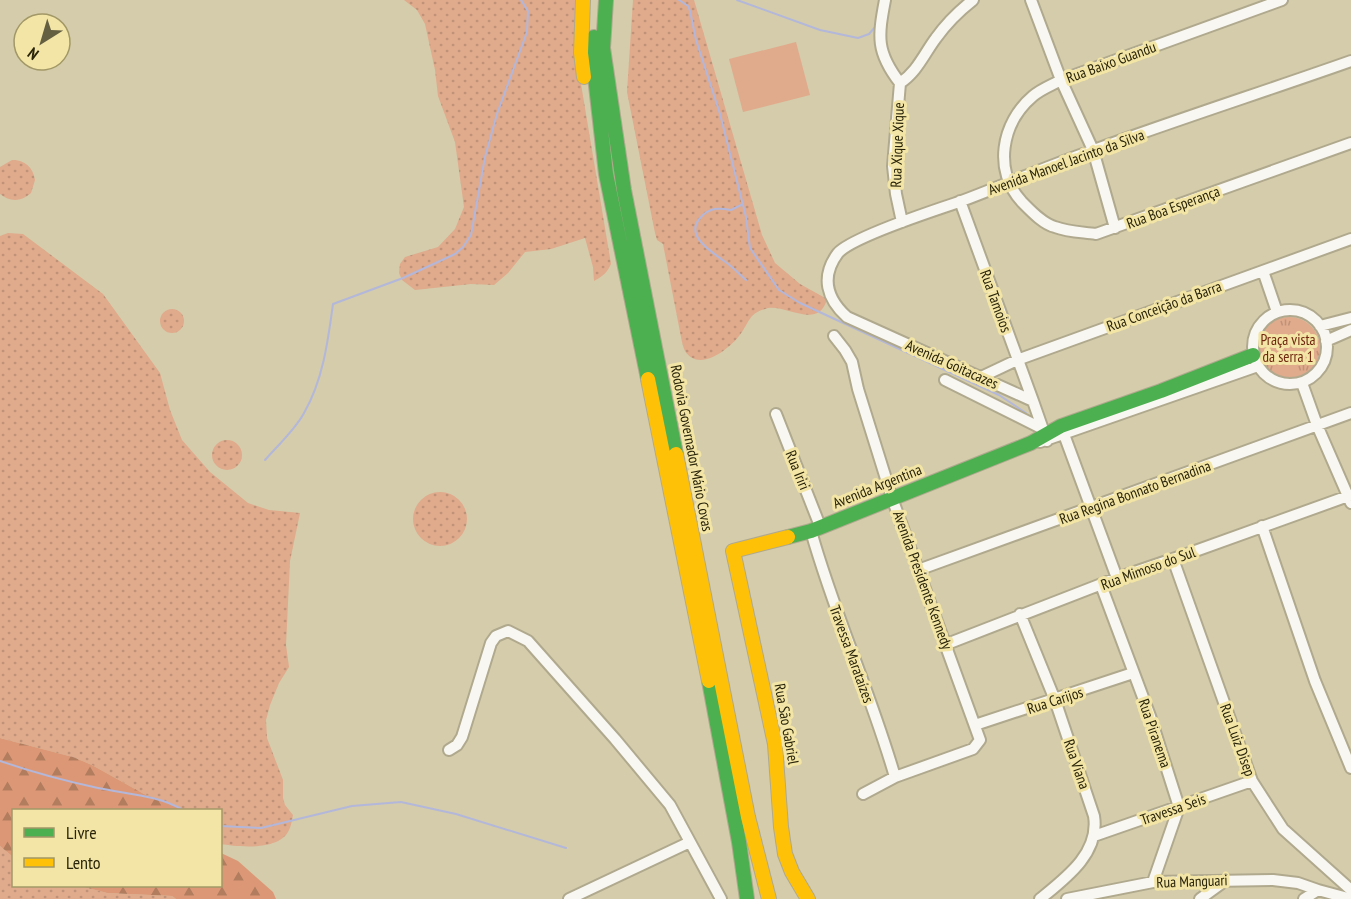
<svg xmlns="http://www.w3.org/2000/svg" width="1351" height="899" font-family="'PT Sans Narrow',sans-serif">
<style>
.grass{fill:url(#grass-dots)}
.forest{fill:url(#forest-firs)}
.park{fill:url(#park-tufts)}
.garden{fill:#e0aa8c}
.lines{fill:none;stroke-linecap:round;stroke-linejoin:round}
.stream{stroke:#b3b7da;stroke-width:2}
.street-casing{stroke:#b0a98e;stroke-width:14}
.fast-casing{stroke:#b0a98e;stroke-width:16}
.slow-casing{stroke:#b0a98e;stroke-width:16}
.street{stroke:#f9f7f2;stroke-width:10}
.fast{stroke:#4caf50;stroke-width:14}
.slow{stroke:#ffc107;stroke-width:14}
.labels{text-anchor:middle;dominant-baseline:central;stroke-width:6;stroke-linejoin:round;paint-order:stroke}
.street-label{font-size:15px;fill:#29240a;stroke:#f3e5a5}
.park-label{font-size:15px;fill:#70270f;stroke:#f3e5a5}
</style>
<defs>
<pattern id="grass-dots" width="8" height="8" patternUnits="userSpaceOnUse" patternTransform="scale(1.5)"><rect width="8" height="8" fill="#e0aa8c"/><path d="M2 2h.1M6 6h.1" fill="none" stroke="#c09277" stroke-width="1.8" stroke-linecap="round"/></pattern>
<pattern id="forest-firs" width="22" height="20" patternUnits="userSpaceOnUse" patternTransform="scale(1.5)"><rect width="22" height="20" fill="#dc9876"/><path d="M5 1l3.5 6h-7zM16 11l3.5 6h-7z" fill="#b27c5f"/></pattern>
<pattern id="park-tufts" width="24" height="20" patternUnits="userSpaceOnUse" patternTransform="scale(1.5)"><rect width="24" height="20" fill="#e0aa8c"/><path d="M3 7l-1-3M5 7V3M7 7l1-3M15 17l-1-3M17 17v-4M19 17l1-3" fill="none" stroke="#c09277"/></pattern>
</defs>
<rect width="100%" height="100%" fill="#d4ccaa"/>
<!-- grass -->
<path class="grass" d="M404 0H579L578 66 611 264C607 273 603 276 594 281L593 267 585 238 551 249 525 252 508 273 494 285 471 284 415 290 402 280 399 273 400 264 405 257 438 247 455 229 464 207 455 142 438 96 435 70 425 24 417 10Z
M633 0H694L762 235 775 263 800 284 827 299C819 330 787 305 768 308 762 310 757 311 752 316 747 322 744 330 739 336 729 349 699 373 685 351 683 347 682 342 681 337L663 244 657 240 655 233 627 92Z
M12 160C25 160 33 167 35 180L31 193C21 202 10 202 0 194V167Z
M8 233 23 234 103 294 160 373 170 410 182 440 210 472 248 503 269 510 300 513 290 561 286 645 289 667 279 683 270 705 266 720 267 738 283 780V798L285 805 293 815C292 820 291 826 289 830 280 851 239 847 221 844L220 810H185L173 804 144 794 92 765 73 757 0 738V236Z
M160 321a12 12 0 1 1 24 0a12 12 0 1 1-24 0Z
M212 455a15 15 0 1 1 30 0a15 15 0 1 1-30 0Z
M413 519a27 27 0 1 1 54 0a27 27 0 1 1-54 0Z
M0 846 13 857 14 886H80L107 893 172 896 176 899H0Z"/>
<!-- forest -->
<path class="forest" d="M0 738 73 757 92 765 144 794 173 804 185 810H14L13 857 0 846Z
M221 853 238 861 273 892 276 899H176L172 896 107 893 80 886H220Z"/>
<!-- park -->
<path class="park" d="M1258 348a31 31 0 1 1 62 0a31 31 0 1 1-62 0Z"/>
<!-- garden -->
<path class="garden" d="M796 42 810 95 743 112 729 59Z"/>
<g class="lines">
<!-- stream -->
<path class="stream" d="M679 0 688 6 690 11 696 40 720 114 746 217 750 248 779 290 800 303 999 395 1026 413
M737 0 820 30 858 38 869 34 876 26
M743 204 731 210C719 208 710 207 701 217 683 235 712 252 724 261 732 266 739 274 746 280
M265 460C278 445 295 430 304 413 323 380 328 341 333 304L403 278 455 254 463 247 471 235 485 157 497 114 527 32 528 11 521 0
M0 761C32 772 65 781 98 788 126 794 158 795 183 810
M220 826 261 828 352 806 401 802 456 814 566 848"/>
<defs>
<path id="street" d="M885 0C878 37 876 52 900 83L893 166 896 194 902 222
M1031 0 1061 80 1093 150 1115 228
M1282 0 1061 80C1052 85 1041 89 1033 96 1001 123 993 171 1022 202 1031 211 1043 224 1055 227 1068 232 1082 232 1096 234L1351 143
M900 83C917 72 924 54 936 38 946 24 959 11 973 0
M960 201 1033 401
M1263 271 1277 312
M1253 347a37 37 0 1 1 74 0a37 37 0 1 1-74 0Z
M1320 326 1351 318
M834 336 845 350 852 362 858 389 892 498 980 740 973 749 895 777 863 794
M1326 341 1351 330
M979 378 1017 360 1351 239
M945 380 1043 429
M1302 383 1317 425 1351 503
M776 414 820 526
M1062 429 1117 578
M1047 441 1033 401 847 317C827 299 820 277 838 253 852 237 935 210 959 202 1004 185 1048 166 1094 150 1179 119 1266 91 1351 61
M1040 442 1258 366
M1262 526 1315 681 1351 768
M811 531C834 614 871 693 895 777
M1173 559 1252 781 1283 829 1351 890
M918 570 1351 413
M1101 585 1150 716 1179 807 1153 882
M1020 614 1055 700 1094 816C1100 853 1066 878 1040 899
M947 644 1117 578 1173 559 1351 495
M975 725 1133 673
M449 750 457 745 462 737 491 643 496 636 508 631 528 641 615 739 670 805 721 899
M1094 836 1252 781
M569 899 690 842
M1067 899 1153 882 1273 880 1298 883 1318 890
M1200 899 1226 880
M1304 899 1318 890 1351 899"/>
<path id="fast" d="M606 0 603 48 624 190 676 454
M594 37 593 59 606 174 648 379
M788 537 811 531 1031 443 1061 426 1161 391 1253 355
M709 681 739 842 747 899"/>
<path id="slow" d="M583 0 581 53 584 77
M648 379 709 681
M676 454 748 817 769 899
M788 537 733 551 775 744 781 827 785 854 792 872 808 899"/>
</defs>
<!-- street casing -->
<use href="#street" class="street-casing"/>
<!-- fast casing -->
<use href="#fast" class="fast-casing"/>
<!-- slow casing -->
<use href="#slow" class="slow-casing"/>
<!-- street -->
<use href="#street" class="street"/>
<!-- fast -->
<use href="#fast" class="fast"/>
<!-- slow -->
<use href="#slow" class="slow"/>
</g>
<g class="labels">
<!-- street labels -->
<g class="street-label">
<text transform="translate(1111 62) rotate(-20)">Rua Baixo Guandu</text>
<text transform="translate(897 145) rotate(-88)">Rua Xique Xique</text>
<text transform="translate(1066 162) rotate(-20)">Avenida Manoel Jacinto da Silva</text>
<text transform="translate(1173 207) rotate(-20)">Rua Boa Esperança</text>
<text transform="translate(996 301) rotate(70)">Rua Tamoios</text>
<text transform="translate(1164 306) rotate(-20)">Rua Conceição da Barra</text>
<text transform="translate(952 364) rotate(24)">Avenida Goitacazes</text>
<text transform="translate(692 448) rotate(79)">Rodovia Governador Mário Covas</text>
<text transform="translate(798 470) rotate(68)">Rua Iriri</text>
<text transform="translate(877 486) rotate(-22)">Avenida Argentina</text>
<text transform="translate(1135 492) rotate(-20)">Rua Regina Bonnato Bernadina</text>
<text transform="translate(1148 568) rotate(-20)">Rua Mimoso do Sul</text>
<text transform="translate(923 580) rotate(70)">Avenida Presidente Kennedy</text>
<text transform="translate(852 654) rotate(70)">Travessa Marataízes</text>
<text transform="translate(1055 700) rotate(-18)">Rua Carijos</text>
<text transform="translate(787 724) rotate(80)">Rua São Gabriel</text>
<text transform="translate(1155 733) rotate(71)">Rua Piranema</text>
<text transform="translate(1238 740) rotate(70)">Rua Luiz Disep</text>
<text transform="translate(1077 764) rotate(71)">Rua Viana</text>
<text transform="translate(1173 809) rotate(-19)">Travessa Seis</text>
<text transform="translate(1192 881) rotate(-2)">Rua Manguari</text>
</g>
<!-- park labels -->
<g class="park-label">
<text x="1288" y="339">Praça vista<tspan x="1288" dy="17">da serra 1</tspan></text>
</g>
</g>
<!-- legend -->
<rect x="12" y="809" width="210" height="78" fill="#f3e5a5" stroke="#a29867" stroke-width="1.5"/>
<rect x="24" y="828" width="30" height="9" fill="#4caf50" stroke="#a29867" stroke-width="1.5"/>
<text x="66" y="839" font-size="18" fill="#29240a">Livre</text>
<rect x="24" y="858" width="30" height="9" fill="#ffc107" stroke="#a29867" stroke-width="1.5"/>
<text x="66" y="869" font-size="18" fill="#29240a">Lento</text>
<!-- north arrow -->
<g transform="translate(42 42) rotate(217)"><circle r="28" fill="#f3e5a5" stroke="#a29867" stroke-width="1.5"/>
<path d="M0-4.5L10 22L0 15L-10 22Z" fill="#655f42"/>
<text y="-9" font-size="16" font-weight="bold" text-anchor="middle" fill="#29240a">N</text>
</g>
</svg>
